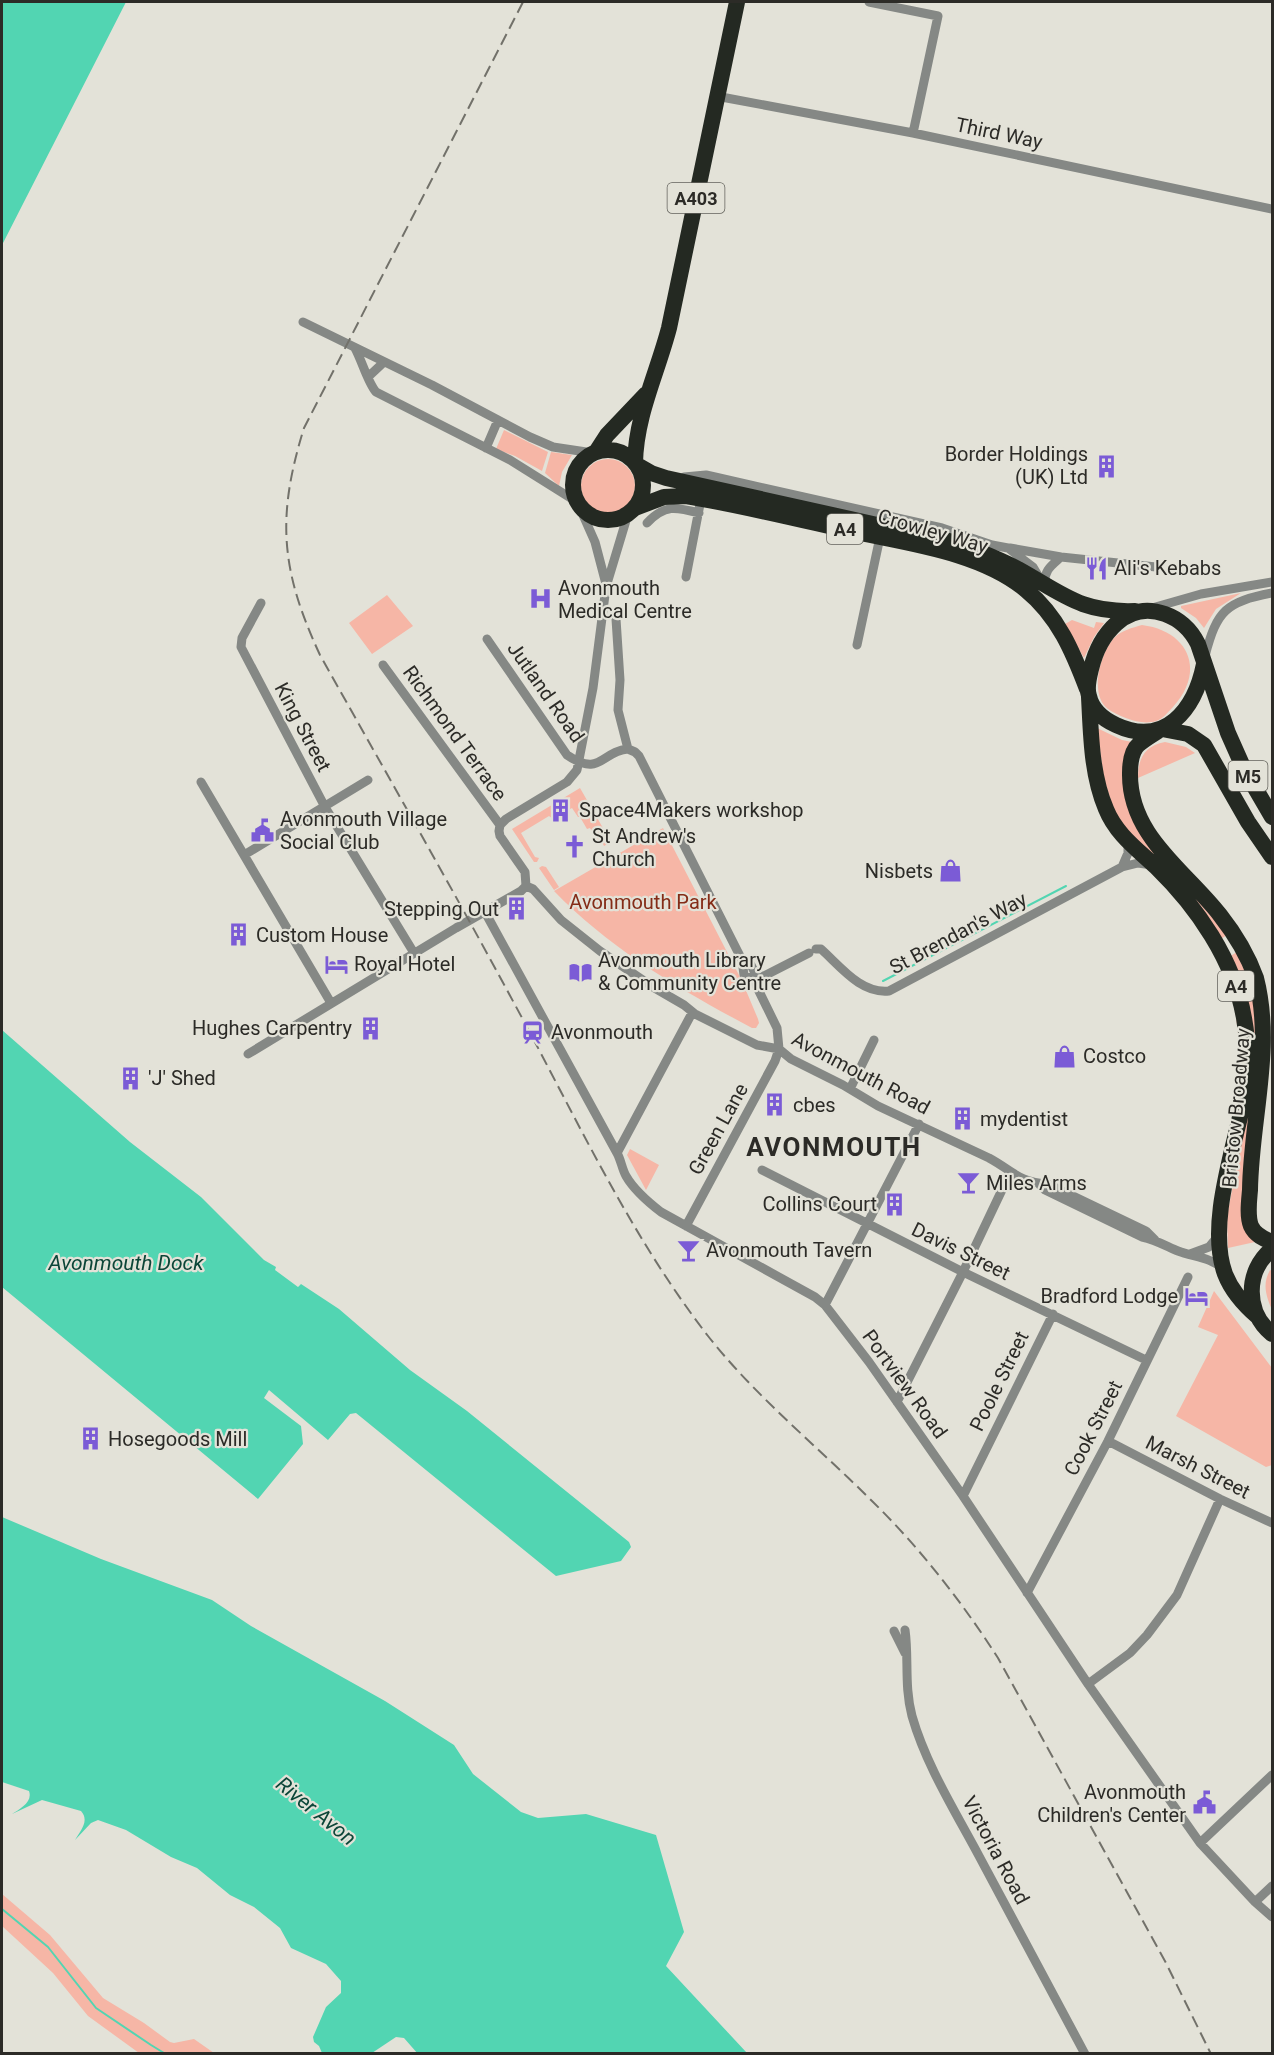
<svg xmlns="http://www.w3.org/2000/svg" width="1274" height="2055" font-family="Roboto,sans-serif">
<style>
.green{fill:#f6b6a6}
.water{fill:#52d5b2}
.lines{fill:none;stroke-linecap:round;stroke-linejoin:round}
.stream{stroke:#52d5b2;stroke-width:2}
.street{stroke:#858885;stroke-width:9}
.highway{stroke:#242922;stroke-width:16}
.rail{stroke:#72716a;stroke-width:2;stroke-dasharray:12 6;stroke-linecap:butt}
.labels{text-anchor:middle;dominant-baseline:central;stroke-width:4.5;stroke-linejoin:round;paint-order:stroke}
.shield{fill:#e3e2d8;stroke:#63625c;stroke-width:1.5}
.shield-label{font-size:18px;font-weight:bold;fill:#2c2b27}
.street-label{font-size:20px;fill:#2c2b27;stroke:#e3e2d8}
.poi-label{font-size:20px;fill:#2c2b27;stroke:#e3e2d8;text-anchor:start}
.park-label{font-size:20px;fill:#842c17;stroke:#e3e2d8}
.water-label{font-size:21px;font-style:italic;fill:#0c4638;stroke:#e3e2d8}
.district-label{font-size:26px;font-weight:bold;letter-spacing:1.5px;fill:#2c2b27;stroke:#e3e2d8}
</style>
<rect width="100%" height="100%" fill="#e3e2d8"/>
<!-- green -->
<path class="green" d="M504 430 548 452 542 471 515 456 496 449Z
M551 452 572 455 562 472 559 486 545 473Z
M581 486a27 27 0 1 1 54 0a27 27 0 1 1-54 0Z
M1241 593 1216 609 1204 628 1196 618 1181 608V606Z
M387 595 413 626 372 654 349 623Z
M1072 620 1094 628 1096 622 1104 623 1094 637 1084 658 1065 624Z
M1142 625C1189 631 1206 671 1173 707 1168 712 1163 719 1156 721 1141 726 1120 717 1108 709 1089 695 1100 653 1114 638 1122 630 1132 628 1142 625Z
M1097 728 1122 740 1132 742 1123 776 1181 881 1227 935 1219 940 1132 838 1114 811 1104 779Z
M1165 742 1186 747 1195 753 1138 778C1138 759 1144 746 1165 742Z
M580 788 611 842 604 846 602 842 599 843 590 828 587 829 580 817H578L572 808 553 819 549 816 521 833 535 857 539 858 537 862H534L512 829Z
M663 828 742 981 758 1019 759 1023 756 1028H752C681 990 611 950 554 891Z
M542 866 546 867 559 887 554 890 539 868Z
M1237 952 1257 1002 1255 1242 1228 1248 1227 1217 1247 1110 1229 957Z
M630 1149 659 1165 646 1190 627 1155Z
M1270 1270 1272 1271V1310C1266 1296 1262 1284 1270 1270Z
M1214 1291 1272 1368V1465L1266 1467 1176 1416 1218 1335 1198 1327Z
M2 1894 50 1935 103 1998 144 2023 170 2042 174 2043 194 2039 214 2053H139L88 2016 53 1973 2 1926Z"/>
<!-- water -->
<path class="water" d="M2 2H126L2 245Z
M2 1030 130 1142 201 1197 264 1260 276 1267 275 1270 298 1287 301 1284 339 1309 410 1370 467 1411 629 1542 631 1547 621 1561 556 1576 356 1413 350 1414 328 1440 269 1390 264 1398 301 1426 303 1444 258 1499 2 1287Z
M2 1517 101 1559 212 1600 251 1626 385 1701 454 1745 473 1774 521 1812 538 1818 586 1814 656 1835 684 1932 666 1966 747 2053 418 2054 404 2038 396 2037 372 2053H322L319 2046 314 2042 313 2037 326 2007 341 1993V1981L326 1964 291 1948 280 1928 254 1907 230 1895 197 1868 171 1857 126 1830 98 1820 91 1823 75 1840C80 1831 90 1821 81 1811L42 1800 12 1814C20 1809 33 1802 29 1791L2 1782Z"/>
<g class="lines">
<!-- stream -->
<path class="stream" d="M883 981 1066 886
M2 1909 48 1947 96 2008 151 2045 164 2053 171 2054"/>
<!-- street -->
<path class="street" d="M869 2 938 16 913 133
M716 96 913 133 1272 209
M303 322 432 385 530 437 553 447 593 453
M355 348C362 361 368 383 376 392L510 460 577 502
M368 377 384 362
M486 448 498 420
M684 477 706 475 715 477 942 528 992 545 1008 548 1033 567 1039 577
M579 506 595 542 606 584
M647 523C665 504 676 507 699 513
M1010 548 1061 557 1156 567
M686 577 701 499
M1045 584C1044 570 1051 566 1061 557
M261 603 242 638 241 647 325 807 414 953
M1152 608 1201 594 1272 582
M616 619 620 680 618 710 628 749
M487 639 567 755C601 778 601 751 628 749
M857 645 880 537
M1205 656C1217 610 1226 602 1272 593
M383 665 500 825 499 831 500 836 525 872 526 886
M628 749 635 752 639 756 742 960 744 975 754 981
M201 782 331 1003
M500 825 506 819 567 782 577 770 593 688 606 587 628 514
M244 855 368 780
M1122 867 1128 853V842
M526 886 533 889 561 920 600 951 653 987 684 1005 695 1014 757 1045 779 1049 791 1059 843 1085 878 1106 989 1158C1013 1171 1018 1182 1048 1184L1146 1231 1155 1240
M485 912 617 1153C621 1160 622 1169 626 1176 634 1190 648 1202 661 1212L815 1297 825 1305 869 1362 963 1496 1088 1684 1200 1843 1255 1902 1272 1917
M816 949H821C841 967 861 994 889 991L1122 867 1138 863 1152 865
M754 981 809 953
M248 1054 456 928 521 891 526 886
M850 1089 874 1040
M617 1153 692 1013
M762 1170 963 1272 1146 1360
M1038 1183 1045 1190 1142 1237C1156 1240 1166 1246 1178 1251 1193 1257 1211 1257 1223 1269
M686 1226 775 1061 779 1049 777 1028 754 981V971L751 965 742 960
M1190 1254 1209 1247 1218 1236
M825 1305 919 1124
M897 1402 963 1272 1010 1173
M1108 1441 1220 1499 1272 1523
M963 1496 1053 1314
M1027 1593 1108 1441 1188 1277
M905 1630C909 1658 904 1686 912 1716 926 1765 955 1811 979 1856 1015 1922 1050 1988 1085 2054
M894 1631 905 1653
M1088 1684 1130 1653 1147 1635 1177 1595 1220 1499
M1200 1843 1272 1775
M1255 1902 1272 1886"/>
<!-- highway -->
<path class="highway" d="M573 485a35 35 0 1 1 70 0a35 35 0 1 1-70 0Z
M596 452 607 435 646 394
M635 463C636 415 657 374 669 328L737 2
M637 465 651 473 666 478 958 543C978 551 999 559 1018 569 1063 594 1081 613 1135 611
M635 508 664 497 686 496C740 505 793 518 846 530 904 543 979 551 1026 590 1058 616 1073 652 1087 689
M1204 664C1195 709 1165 748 1116 725 1103 719 1092 710 1089 696 1086 687 1089 677 1091 669 1099 635 1126 600 1165 614 1179 619 1191 630 1198 644L1228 733 1244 769 1272 817
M1089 697C1091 733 1091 774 1106 809 1116 834 1137 849 1156 867 1197 907 1234 960 1244 1018 1249 1045 1249 1072 1244 1099 1234 1149 1207 1225 1225 1274 1232 1292 1244 1305 1258 1317
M1162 729 1188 734 1204 745 1248 822 1272 857
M1158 731C1152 735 1145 739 1139 744 1131 751 1130 763 1130 773 1129 836 1185 870 1220 915 1235 934 1248 956 1256 978 1274 1048 1251 1119 1250 1190 1249 1201 1247 1216 1251 1226 1255 1235 1264 1239 1272 1242
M1272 1249C1245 1271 1245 1312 1272 1334"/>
<!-- rail -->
<path class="rail" d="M523 2 304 428C276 518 281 571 320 655 385 771 451 886 514 1003 575 1115 629 1234 708 1336 756 1397 817 1446 872 1501 920 1548 962 1602 998 1658L1166 1963 1211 2054"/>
</g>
<!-- icons -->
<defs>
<symbol id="building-bare" viewBox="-9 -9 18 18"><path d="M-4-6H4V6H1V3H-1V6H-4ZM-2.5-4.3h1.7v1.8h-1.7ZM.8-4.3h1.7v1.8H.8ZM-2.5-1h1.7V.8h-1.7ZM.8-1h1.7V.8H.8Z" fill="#7b5bd6" stroke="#e3e2d8" stroke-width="2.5" paint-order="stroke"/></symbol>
<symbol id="restaurant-bare" viewBox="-9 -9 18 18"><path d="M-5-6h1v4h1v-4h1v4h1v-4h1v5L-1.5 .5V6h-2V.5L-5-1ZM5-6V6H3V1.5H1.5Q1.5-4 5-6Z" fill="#7b5bd6" stroke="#e3e2d8" stroke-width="2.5" paint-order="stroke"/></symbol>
<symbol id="hospital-bare" viewBox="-9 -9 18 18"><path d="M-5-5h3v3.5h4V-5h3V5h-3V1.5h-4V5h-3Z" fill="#7b5bd6" stroke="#e3e2d8" stroke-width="2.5" paint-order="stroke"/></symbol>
<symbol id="civic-bare" viewBox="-9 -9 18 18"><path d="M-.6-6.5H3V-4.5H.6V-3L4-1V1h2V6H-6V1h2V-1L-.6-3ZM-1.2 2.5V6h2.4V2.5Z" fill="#7b5bd6" stroke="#e3e2d8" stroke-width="2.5" paint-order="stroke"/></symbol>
<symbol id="church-bare" viewBox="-9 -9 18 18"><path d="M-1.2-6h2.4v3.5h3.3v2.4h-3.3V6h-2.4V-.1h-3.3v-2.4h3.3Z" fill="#7b5bd6" stroke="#e3e2d8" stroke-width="2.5" paint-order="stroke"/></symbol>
<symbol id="shop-bare" viewBox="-9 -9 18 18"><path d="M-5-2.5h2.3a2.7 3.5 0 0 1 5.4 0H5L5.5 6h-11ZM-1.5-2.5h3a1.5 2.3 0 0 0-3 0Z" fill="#7b5bd6" stroke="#e3e2d8" stroke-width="2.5" paint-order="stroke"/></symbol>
<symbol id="hotel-bare" viewBox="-9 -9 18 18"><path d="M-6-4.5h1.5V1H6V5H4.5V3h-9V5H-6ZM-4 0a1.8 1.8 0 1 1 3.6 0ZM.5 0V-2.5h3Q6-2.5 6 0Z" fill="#7b5bd6" stroke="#e3e2d8" stroke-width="2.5" paint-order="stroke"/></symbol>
<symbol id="library-bare" viewBox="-9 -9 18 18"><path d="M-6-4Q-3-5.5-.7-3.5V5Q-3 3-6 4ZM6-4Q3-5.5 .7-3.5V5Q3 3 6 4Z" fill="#7b5bd6" stroke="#e3e2d8" stroke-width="2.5" paint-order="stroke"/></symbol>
<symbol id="station-bare" viewBox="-9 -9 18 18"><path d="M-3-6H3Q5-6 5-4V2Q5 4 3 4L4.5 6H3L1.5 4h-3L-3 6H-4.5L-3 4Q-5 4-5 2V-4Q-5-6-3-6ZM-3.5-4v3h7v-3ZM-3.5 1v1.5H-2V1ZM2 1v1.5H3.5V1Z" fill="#7b5bd6" stroke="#e3e2d8" stroke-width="2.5" paint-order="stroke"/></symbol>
<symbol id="bar-bare" viewBox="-9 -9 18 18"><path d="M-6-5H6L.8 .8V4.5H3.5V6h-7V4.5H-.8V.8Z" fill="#7b5bd6" stroke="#e3e2d8" stroke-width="2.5" paint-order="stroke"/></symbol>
</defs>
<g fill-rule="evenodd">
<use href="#building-bare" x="1090" y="450" width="33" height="33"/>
<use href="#restaurant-bare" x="1080" y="552" width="33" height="33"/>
<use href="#hospital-bare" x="524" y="582" width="33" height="33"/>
<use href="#building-bare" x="544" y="794" width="33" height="33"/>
<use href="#civic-bare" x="246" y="814" width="33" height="33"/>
<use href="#church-bare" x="558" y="830" width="33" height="33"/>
<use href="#shop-bare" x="934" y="854" width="33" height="33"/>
<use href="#building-bare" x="500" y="892" width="33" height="33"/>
<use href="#building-bare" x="222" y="918" width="33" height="33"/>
<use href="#hotel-bare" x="320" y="948" width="33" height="33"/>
<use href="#library-bare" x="564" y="956" width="33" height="33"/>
<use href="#building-bare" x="354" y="1012" width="33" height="33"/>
<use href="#station-bare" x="516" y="1016" width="33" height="33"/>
<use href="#shop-bare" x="1048" y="1040" width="33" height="33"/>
<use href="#building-bare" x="114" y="1062" width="33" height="33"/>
<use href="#building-bare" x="758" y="1088" width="33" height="33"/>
<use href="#building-bare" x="946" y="1102" width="33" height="33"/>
<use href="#bar-bare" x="952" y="1166" width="33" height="33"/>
<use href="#building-bare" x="878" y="1188" width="33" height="33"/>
<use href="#bar-bare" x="672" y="1234" width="33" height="33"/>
<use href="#hotel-bare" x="1180" y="1280" width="33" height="33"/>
<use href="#building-bare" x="74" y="1422" width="33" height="33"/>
<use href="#civic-bare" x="1188" y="1786" width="33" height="33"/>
</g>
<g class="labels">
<!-- shield labels -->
<g class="shield">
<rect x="667.5" y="183" width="57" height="30" rx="4.5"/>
<rect x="827" y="514" width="36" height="30" rx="4.5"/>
<rect x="1228.5" y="761" width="39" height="30" rx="4.5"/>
<rect x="1218" y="971" width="36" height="30" rx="4.5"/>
</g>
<g class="shield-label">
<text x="696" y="198">A403</text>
<text x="845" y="529">A4</text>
<text x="1248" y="776">M5</text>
<text x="1236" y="986">A4</text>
</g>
<!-- street labels -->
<g class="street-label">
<text transform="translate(999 133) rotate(12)">Third Way</text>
<text transform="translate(933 531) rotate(16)">Crowley Way</text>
<text transform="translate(546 692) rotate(55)">Jutland Road</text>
<text transform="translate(303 727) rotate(62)">King Street</text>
<text transform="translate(455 733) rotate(54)">Richmond Terrace</text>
<text transform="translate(958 933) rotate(-28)">St Brendan's Way</text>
<text transform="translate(861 1073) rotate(28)">Avonmouth Road</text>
<text transform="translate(1236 1108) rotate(-85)">Bristow Broadway</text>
<text transform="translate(718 1129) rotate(-61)">Green Lane</text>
<text transform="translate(961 1251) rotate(26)">Davis Street</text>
<text transform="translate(999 1381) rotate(-64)">Poole Street</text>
<text transform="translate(905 1384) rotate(54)">Portview Road</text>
<text transform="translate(1093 1428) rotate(-63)">Cook Street</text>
<text transform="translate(1198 1467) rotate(27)">Marsh Street</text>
<text transform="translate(996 1850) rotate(62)">Victoria Road</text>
</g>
<!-- poi labels -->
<g class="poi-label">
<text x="1088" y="454" text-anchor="end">Border Holdings<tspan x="1088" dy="23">(UK) Ltd</tspan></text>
<text x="1114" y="568">Ali's Kebabs</text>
<text x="558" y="588">Avonmouth<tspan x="558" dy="23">Medical Centre</tspan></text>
<text x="579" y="810">Space4Makers workshop</text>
<text x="280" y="819">Avonmouth Village<tspan x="280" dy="23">Social Club</tspan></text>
<text x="592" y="836">St Andrew's<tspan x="592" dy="23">Church</tspan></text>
<text x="933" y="871" text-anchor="end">Nisbets</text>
<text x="499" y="909" text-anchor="end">Stepping Out</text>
<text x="256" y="935">Custom House</text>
<text x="598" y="960">Avonmouth Library<tspan x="598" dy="23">&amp; Community Centre</tspan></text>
<text x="354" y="964">Royal Hotel</text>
<text x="352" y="1028" text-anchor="end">Hughes Carpentry</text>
<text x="551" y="1032">Avonmouth</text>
<text x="1083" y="1056">Costco</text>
<text x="148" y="1078">'J' Shed</text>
<text x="793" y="1105">cbes</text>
<text x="980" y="1119">mydentist</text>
<text x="986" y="1183">Miles Arms</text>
<text x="877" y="1204" text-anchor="end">Collins Court</text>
<text x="706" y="1250">Avonmouth Tavern</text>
<text x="1178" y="1296" text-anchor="end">Bradford Lodge</text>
<text x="108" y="1439">Hosegoods Mill</text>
<text x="1186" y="1792" text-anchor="end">Avonmouth<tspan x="1186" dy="23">Children's Center</tspan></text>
</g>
<!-- park labels -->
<g class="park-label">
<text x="643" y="902">Avonmouth Park</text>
</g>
<!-- water labels -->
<g class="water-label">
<text x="126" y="1263">Avonmouth Dock</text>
<text transform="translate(316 1811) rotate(39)">River Avon</text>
</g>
<!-- district labels -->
<g class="district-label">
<text x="834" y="1147">AVONMOUTH</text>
</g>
</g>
<!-- border -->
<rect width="1274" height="2055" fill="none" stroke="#2c2b27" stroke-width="6"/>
</svg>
